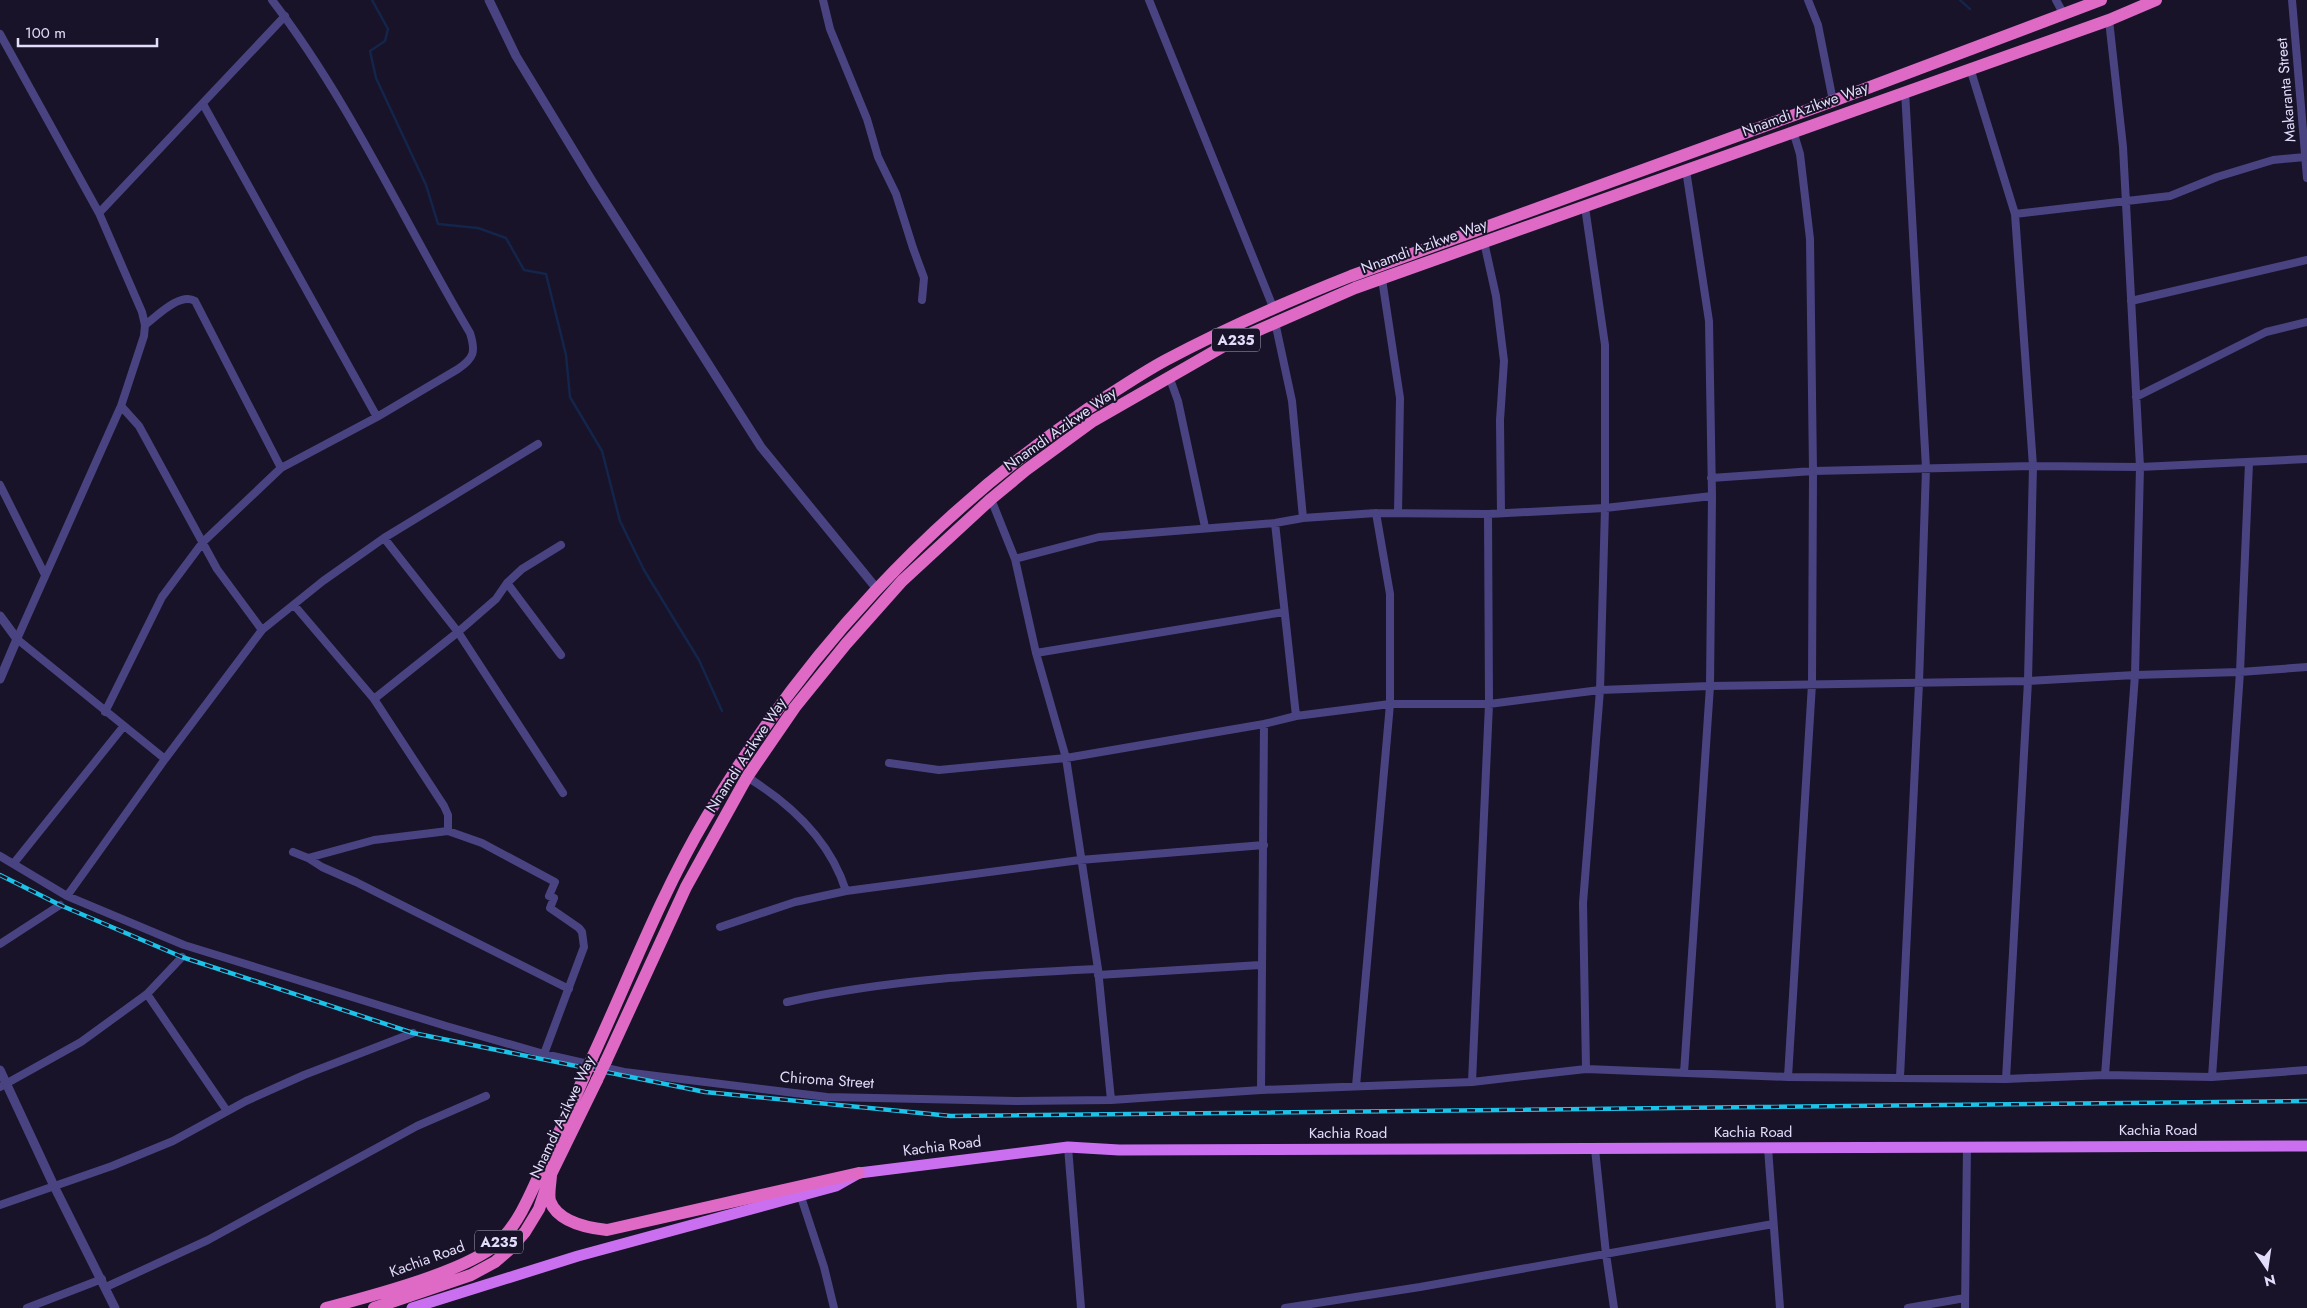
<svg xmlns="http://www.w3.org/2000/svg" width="2307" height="1308" font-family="Jost,sans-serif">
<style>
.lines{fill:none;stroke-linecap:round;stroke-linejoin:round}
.stream{stroke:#14254b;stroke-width:2.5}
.minor{stroke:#4a4382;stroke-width:8}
.tertiary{stroke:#4a4382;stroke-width:9}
.primary{stroke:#cb6ff1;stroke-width:11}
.trunk{stroke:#de6ac6;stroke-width:12}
.rail-casing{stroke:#1cc3e9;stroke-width:4.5}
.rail{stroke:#181328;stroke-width:2.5;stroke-dasharray:8;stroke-linecap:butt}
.trunk-bridge{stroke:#de6ac6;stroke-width:12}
.labels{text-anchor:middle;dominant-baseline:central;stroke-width:4;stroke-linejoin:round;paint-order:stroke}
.shield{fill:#181328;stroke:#a6a0bc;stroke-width:1}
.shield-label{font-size:14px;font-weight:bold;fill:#e3ddfc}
.street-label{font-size:15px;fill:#e3ddfc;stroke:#181328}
</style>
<rect width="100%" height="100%" fill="#181328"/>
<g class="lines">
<!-- stream -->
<path class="stream" d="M372 0 388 29 385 41 370 51 376 78 426 185 438 224 478 228 506 238 524 270 546 274 566 355 570 397 602 451 620 521 644 570 699 660 722 711
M1960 0 1970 9"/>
<!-- minor -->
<path class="minor" d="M823 0 830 29 867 119 878 157 896 194 913 248 924 278 922 300
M1149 0 1273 307
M1808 0 1818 25 1833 101
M2056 0 2063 13
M2292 0 2307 178
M0 34 99 213 142 312 145 325 144 336 121 406 17 639 165 759
M1970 68 2015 214 2033 466 2028 681 2006 1079
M203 104 377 417
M1585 207 1605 345V508L1600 690 1583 903 1586 1069
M99 213 285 16
M2015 214 2170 196 2217 177 2273 160 2305 157
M1484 242 1496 296 1504 361 1500 420 1501 513
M1382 279 1400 398 1398 513
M2131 301 2307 260
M1275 322 1292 401 1303 518
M145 325C157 316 180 292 195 301L281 468
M1169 376 1178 401 1205 527
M2136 397 2266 332 2307 322
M121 406 139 426 217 569 262 630
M1711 478 1813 471 2033 466 2140 467 2307 459
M0 485 45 575
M991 499 1015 559 1036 653 1066 758 1098 969 1111 1100
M1275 523 1296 716
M384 538 458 632 563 793
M1015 559 1099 537 1275 523 1303 518 1376 513 1488 514 1605 508 1712 496
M507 583 561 655
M294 605 374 699 444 806 448 815V831L482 843 555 882 549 896 554 898 550 908 579 928 582 932 584 947 544 1054
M1036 653 1284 612
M374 699 458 632 496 599 507 583 522 569 561 545
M105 712 162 597 203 542 281 468 377 417 458 369C474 358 476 352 470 333 404 222 351 103 272 0
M889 763 939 770 1066 758 1264 724 1296 716 1390 704H1489L1600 690 1710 686 2028 681 2135 675 2240 672 2307 667
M747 777C791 804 830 840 846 891
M293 852 308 858 374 840 448 831
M0 856 67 896 184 945 446 1026 544 1054 624 1072 827 1097 1016 1101 1111 1100 1261 1090 1472 1082 1586 1069 1788 1077 2006 1079 2105 1075 2212 1077 2307 1070
M308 858 322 867 356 882 569 989
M14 863 123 727
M67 896 165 759 262 630 323 581 384 538 538 444
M720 927 795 902 846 891 1080 860 1264 845
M0 944 60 905
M1098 975 1260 965
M147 994 227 1111
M787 1002C889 979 994 974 1098 969
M1684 1073 1710 686 1712 496 1709 321 1686 170
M2105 1075 2135 675 2140 467 2123 147 2109 20
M1788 1077 1812 684 1813 471 1810 239 1800 154 1793 131
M1900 1077 1919 683 1926 468 1905 91
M2212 1077 2240 672 2249 463
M1472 1082 1489 704 1488 514
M1356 1086 1390 704V594L1376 513
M0 1087 81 1042 147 994 182 957
M1261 1090 1264 724
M1068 1147 1081 1308
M1768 1148 1780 1308
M1595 1149 1606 1254 1614 1308
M801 1197 824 1267 834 1308
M0 1205 112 1166 173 1141 246 1101 304 1075 413 1033
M106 1287 208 1240 417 1126 486 1096
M27 1308 102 1279
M1285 1308 1420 1287 1773 1224
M1908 1308 1965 1298
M1965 1308 1967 1146"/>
<!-- tertiary -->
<path class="tertiary" d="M489 0 516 56 592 181 761 447 877 589
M0 616 17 639 0 679
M0 1070 54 1186 115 1308"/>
<!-- primary -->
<path class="primary" d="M412 1308 578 1256 836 1186 859 1173 1068 1147 1119 1150 2307 1146"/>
<!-- trunk -->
<path class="trunk" d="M592 1058C629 978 661 894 706 818 802 655 932 514 1089 408 1114 392 1140 374 1166 360 1226 328 1288 301 1351 276L1833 101 2101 0
M606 1061 686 887 747 777 795 707 846 644 902 581 991 499 1026 470 1093 421 1229 343 1355 288 2109 20 2156 0
M551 1174C551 1182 548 1193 550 1201 558 1222 588 1228 607 1230L859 1173
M326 1308C368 1297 474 1270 502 1239 521 1219 531 1192 543 1167 557 1137 571 1107 584 1077
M374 1308 471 1275 495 1262 510 1249 525 1232 539 1209 551 1174 597 1080"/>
<defs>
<path id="rail" d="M0 875 60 905 182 957 413 1033 705 1092 951 1116 2307 1101"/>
</defs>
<!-- rail casing -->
<use href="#rail" class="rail-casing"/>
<!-- rail -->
<use href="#rail" class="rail"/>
<!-- trunk-bridge -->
<path class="trunk-bridge" d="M584 1077 592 1058
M597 1080 606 1061"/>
</g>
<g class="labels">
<!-- shield labels -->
<g class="shield">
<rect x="1212" y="328.5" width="48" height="23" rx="4"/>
<rect x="475" y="1230.5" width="48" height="23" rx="4"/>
</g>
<g class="shield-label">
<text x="1236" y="340">A235</text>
<text x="499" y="1242">A235</text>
</g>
<!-- street labels -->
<g class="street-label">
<text transform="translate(2286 90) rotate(-95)">Makaranta Street</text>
<text transform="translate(1805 109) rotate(-20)">Nnamdi Azikwe Way</text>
<text transform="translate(1424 246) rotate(-20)">Nnamdi Azikwe Way</text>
<text transform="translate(1060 429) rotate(-35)">Nnamdi Azikwe Way</text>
<text transform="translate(746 755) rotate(-57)">Nnamdi Azikwe Way</text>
<text transform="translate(827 1080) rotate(4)">Chiroma Street</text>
<text transform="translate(562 1117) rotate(-65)">Nnamdi Azikwe Way</text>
<text x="2158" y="1130">Kachia Road</text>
<text x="1753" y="1132">Kachia Road</text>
<text x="1348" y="1133">Kachia Road</text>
<text transform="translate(942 1146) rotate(-7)">Kachia Road</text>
<text transform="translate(427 1259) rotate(-20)">Kachia Road</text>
</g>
</g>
<!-- north arrow -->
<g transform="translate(2267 1268) rotate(167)" stroke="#181328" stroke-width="4" paint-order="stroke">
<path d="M0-4L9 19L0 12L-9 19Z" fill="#e3ddfc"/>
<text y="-8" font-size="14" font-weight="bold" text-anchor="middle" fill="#e3ddfc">N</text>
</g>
<!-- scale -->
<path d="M18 38v8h139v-8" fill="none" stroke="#e3ddfc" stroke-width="2.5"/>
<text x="25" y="38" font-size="15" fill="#e3ddfc" stroke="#181328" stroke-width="4" paint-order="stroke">100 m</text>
</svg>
